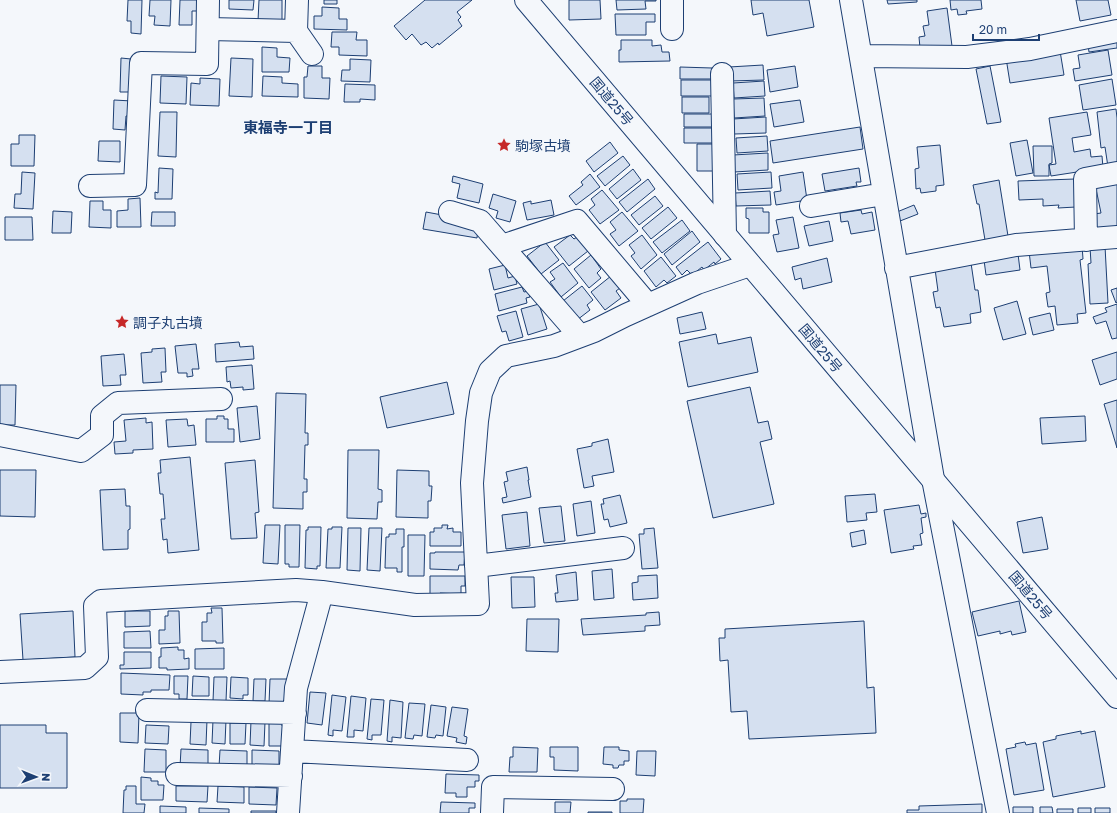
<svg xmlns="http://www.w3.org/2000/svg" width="1117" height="813" font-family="'Golos Text','Noto Sans JP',sans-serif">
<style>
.building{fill:#d5e0f0;stroke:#1d3f73}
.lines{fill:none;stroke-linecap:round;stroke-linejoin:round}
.minor-casing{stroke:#1d3f73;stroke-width:24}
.highway-casing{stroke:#1d3f73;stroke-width:24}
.minor{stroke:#f4f7fb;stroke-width:22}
.highway{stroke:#f4f7fb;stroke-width:22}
.labels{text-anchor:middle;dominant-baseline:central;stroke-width:3;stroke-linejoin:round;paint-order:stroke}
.street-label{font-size:14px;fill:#1d3f73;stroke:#f4f7fb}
.poi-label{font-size:14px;fill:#1d3f73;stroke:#f4f7fb;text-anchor:start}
.neighbourhood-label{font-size:15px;font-weight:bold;fill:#1d3f73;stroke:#f4f7fb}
</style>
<rect width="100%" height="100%" fill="#f4f7fb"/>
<!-- building -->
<path class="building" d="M128 0H142L141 34 131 33V21H127Z
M150 0H171L170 26 154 25 155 16H149Z
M180 0H198L197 11H192V25H179Z
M229 0H254L253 10 229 9Z
M259 0H282V21H258Z
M324 0H337V4H324Z
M425 0H472L457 12 461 17 458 20 462 26 439 45 438 43 432 48 426 42 421 45 412 34 406 40 394 26Z
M569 0H600L601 19 569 20Z
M616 0H656V1H645L646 9 617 10Z
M751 0H809L814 27 767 36 763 13 753 15Z
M887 0H917V2L888 4Z
M950 0H981L982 9 966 11 967 14 958 15 957 9 951 10Z
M1076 0H1108L1111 15 1080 21Z
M322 7 339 8V19H347V30L314 29V16H322Z
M947 8 952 46 931 49 920 48 919 37 925 36 923 26 929 25 927 11Z
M615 14H655V22H646V35H616Z
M332 32H357L356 40H367V56L339 55V47H331Z
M1117 33V48L1089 52 1087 38Z
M621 40H652V46L661 45 662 52H669L670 61 619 62V50H621Z
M262 47 277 48V57L290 58 289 72H262Z
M1108 50 1112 75 1075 81 1073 69 1080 68 1078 55Z
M1060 51 1064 75 1010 83 1006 58Z
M121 58 131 59 130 92H120Z
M231 58 253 59 252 97 229 96Z
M350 59 371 60 370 82 341 81 342 70H350Z
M763 65 764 80 730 81 729 67Z
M308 66H322V78H330L329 99 304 98V77H307Z
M795 66 798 87 770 92 767 70Z
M990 66 1001 122 987 124 976 69Z
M680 67 712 68V79H680Z
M161 76 187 77 186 104 160 103Z
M263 76 282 77V83L298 84V97L262 96Z
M200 78 220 79 219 106 190 105 191 83 200 84Z
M1112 79 1116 105 1083 110 1079 85Z
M681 80H713L712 96H681Z
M764 81 765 96 734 98 733 83Z
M345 84 375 85V100L360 99V102H344Z
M682 97H709V113H682Z
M764 98 765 116 734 118 733 99Z
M114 100 132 101 131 116H126L125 130 113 129Z
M800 100 804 122 774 127 770 104Z
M1116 109 1117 118V166L1108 167 1105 147 1101 148 1097 112Z
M160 112H177L176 157 158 156Z
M1087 112 1091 135 1072 138 1074 152 1090 149 1091 157 1102 156 1103 168 1051 176 1049 165 1056 164 1049 118Z
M684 114H714V127H684Z
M766 117V133L734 134 733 119Z
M860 127 863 149 773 163 770 141Z
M684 128H715V143H684Z
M19 135H35L34 166H11V144H19Z
M767 136 768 151 737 153 736 138Z
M1027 140 1033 173 1016 176 1010 143Z
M99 141H120V162L98 161Z
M610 142 618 153 594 172 586 161Z
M697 144H714V171H697Z
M940 145 944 185 936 186V191L921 193 920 188 916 189 915 169 919 168 917 147Z
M1033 146H1052V163L1049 164V176H1034Z
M768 153V170L734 172 733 155Z
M623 156 630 165 605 186 597 176Z
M159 168 173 169 172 199H155V192L158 193Z
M859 168 861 182H856L857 186 825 191 822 174Z
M633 169 641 180 617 199 609 189Z
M22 172 35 173 33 209 14 208 15 194H21Z
M771 172 772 188 738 190 737 174Z
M803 172 807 200 776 205 774 192 781 191 779 176Z
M590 174 600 187 576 205 569 196 583 185 581 182Z
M453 176 483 184 479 203 457 198 460 184 452 182Z
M648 179 655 189 627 212 619 202Z
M1075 179 1076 207 1058 208 1059 205 1043 206V199L1019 200 1018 181Z
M999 180 1008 236 985 240 979 204H977L973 185Z
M1117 180V231H1097L1094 214 1101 213 1095 184Z
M602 190 619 210 600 224 589 210 595 205 591 199Z
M770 191 771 205 736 206 735 193Z
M493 194 516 201 510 222 496 218 498 211 489 208Z
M655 196 663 206 639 225 631 215Z
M140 198 141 227H117V211L128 210V199Z
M551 200 554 215 527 220 523 203 531 201V204Z
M90 201H103V210H111V228L89 227Z
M914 205 918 214 900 221 897 212Z
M668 207 677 218 651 239 642 228Z
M746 208H763V212H769V233H749V219L746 218Z
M861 210 862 214 872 212 875 230 851 234 848 221 841 222 840 213Z
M53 211 72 212 71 233H52Z
M152 212H175V226H151Z
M426 212 453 217 478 229 477 238 423 229Z
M622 212 638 231 619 246 610 234 616 230 610 222Z
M5 217H32L33 240H5Z
M793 217 799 248 777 252 773 235 779 234 776 220Z
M682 220 690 231 662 253 653 242Z
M829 221 833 241 809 246 804 226Z
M692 231 700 242 672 265 664 254Z
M570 235 574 239 577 237 588 251 569 266 554 247Z
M642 235 657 255 641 269 631 256 635 253 629 245Z
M545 242 559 260 541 274 527 256Z
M708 242 721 259 715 264 714 262 704 270 702 267 692 275 687 270 682 275 676 267Z
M1082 245 1083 259 1080 260 1086 313 1077 314 1078 323 1057 325 1055 306 1048 307 1046 293 1050 292 1047 266 1031 268 1029 251Z
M1105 246 1108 303 1090 304 1088 264 1091 263 1090 247Z
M1018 254 1020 270 986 275 984 260Z
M591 255 601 269 597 273 601 278 589 288 574 269Z
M661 257 676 276 667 283 664 280 656 287 644 271Z
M827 258 832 282 803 289 801 278 795 280 792 267Z
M563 263 578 283 561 297 550 282 555 279 550 272Z
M971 263 975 290H978L981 312 970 314 971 323 944 327 940 307 936 308 933 292 938 291 935 269Z
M505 265 508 278 515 276 517 284 494 290 489 269Z
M611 276 620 288 616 291 621 298 605 310 591 292Z
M582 286 593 300 587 305 590 310 577 320 563 301Z
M522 287 524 292 528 291 530 297 526 298 527 303 499 311 495 294Z
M1117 288V302L1116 303 1111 290Z
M1017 301 1026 334 1003 340 994 308Z
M539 304 547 329 528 335 521 309Z
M1117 304V338L1112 339 1106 321 1096 324 1093 317 1107 312 1105 308Z
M516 311 523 337 509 341 506 331 502 332 497 316Z
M702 312 706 329 680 334 677 318Z
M1050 313 1054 330 1033 335 1029 318Z
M716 334 718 344 751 337 758 372 688 387 679 342Z
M239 342 240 347 253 346 254 359 216 362 215 344Z
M196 344 199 369H192L193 376 187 377V373H178L175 346Z
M165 348 166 372H161L162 382 143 383 141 353 152 352V349Z
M1117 352V379L1100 385 1092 360Z
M124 354 126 375H120L121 385 103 386 101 356Z
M252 365 254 389 243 390V387L231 388 230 381 227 382 226 367Z
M447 382 454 414 387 428 380 397Z
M0 385H16L15 425H0Z
M750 387 758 423 768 421 772 439 760 442 774 504 713 518 687 401Z
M276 393 306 394 305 433H308V445H305L304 479H307V492H303V509L273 508Z
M1117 400V448L1104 404Z
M257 406 260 439 240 442 237 408Z
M217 416H224V419H228V429H234V442H206V419H217Z
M1085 416 1086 441 1042 444 1040 418Z
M146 418V423L152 422 153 449 133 450V453L115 454 114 442 126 441 124 420Z
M187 419 188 426 194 425 196 445 168 447 166 420Z
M608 439 614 472 592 476 594 486 584 488 577 449 592 446V443Z
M348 450H379L378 489 382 490V502H378L377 519 347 518Z
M190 457 199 550 168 553 167 539 163 540 161 519H165L163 494H160L158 473H161L160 460Z
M255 460 259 512 255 513 257 538 231 539 225 463Z
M527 467 529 480H528L531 497 503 503 502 498 507 497 504 482 508 481 506 472Z
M0 470H36L35 517 0 516Z
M397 470 429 471V486H432L431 501H428V518L396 517Z
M125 489 126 506H130V529L128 530V549L103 550 100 490Z
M875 494 877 512 866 513 867 520 847 522 845 496Z
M620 495 627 523 610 527 608 519 604 520 601 504H604L603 499Z
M591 501 595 533 577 536 573 504Z
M919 505 921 514 926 513V517L921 518 923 533 920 534 922 545 913 546 914 549 891 553 884 510Z
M561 506 565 541 544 543 539 508Z
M527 512 530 546 506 549 502 515Z
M1042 517 1048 549 1023 553 1017 522Z
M265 525H280L278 564 263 563Z
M285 525H300L299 567H289V564H285Z
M442 525H448L447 529 453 528V532H461V546H430V532H434V528H442Z
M308 527H321L320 566H317V569L305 568 306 530H308Z
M332 527H342L340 568H326L328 529H332Z
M348 528H361L360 571 347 570Z
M369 528H382L380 571 367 570Z
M654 528 658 568 642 569 639 534H644V529Z
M396 529H404V547H402V572H397V568H385L386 537H389V534H396Z
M864 530 866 544 852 547 850 533Z
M408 535H425L424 576H408Z
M435 552H465L464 565H459L458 570 430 569V553H435Z
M612 569 614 598 594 600 592 571Z
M576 572 578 600 556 602 555 593H558L556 575Z
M657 575 658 598 633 600 632 583 638 582V576Z
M430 576H465V586H461V594L440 593V596H430Z
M511 577H534L535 607 512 608Z
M1019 601 1026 632 1012 635 1011 631 1000 634V631L978 636 972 612Z
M211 608H222L223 643H216V641H202V622H207V613H212Z
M73 611 75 657 23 660 20 614Z
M125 611H150V626L125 627Z
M168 611H179L180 643 159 644V630H165V616H168Z
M659 612 660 625 645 626V631L583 635 581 619 646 615V613Z
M527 619H559L558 652 526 651Z
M864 621 867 688 874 687 876 733 749 739 747 711 731 712 728 660 720 661 719 638H725V629Z
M150 631 151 648H124V632Z
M178 647V650H184V659L189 658V669L167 670V668H159V657H161V648Z
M224 648V669H195V649Z
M124 652H151V668L120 669V665H124Z
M121 673 170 675 169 690H151V692H143V695L121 694Z
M174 676H188L187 699H179V694H174Z
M193 676 209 677V696H192Z
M214 677H227L226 701H213Z
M231 677 248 678V695H243V699L230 698Z
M254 679H266L265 701H253Z
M270 679H287L286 704H269Z
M310 692 326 693 322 725 307 723Z
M332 695 346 697 342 731 333 730V736L328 735Z
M351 696 366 698 363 731 354 730V737H347Z
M371 699 384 700 381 735H372V740L367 739Z
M390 700 403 702 401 738 392 737V742L387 741Z
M409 703 425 704 422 736 414 735 413 739 405 738Z
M431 705 446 707 443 736 436 735 435 738 427 737Z
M452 707 468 709 464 736 467 737 466 744 456 742 457 738 447 736Z
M120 713H139L138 743 120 742Z
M196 719 207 720 206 745 190 744 191 722H196Z
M213 720H226L225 744 212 743Z
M251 721 265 722 264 746 250 745Z
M269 722H282V726H285L284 746H269Z
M230 723H246L245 744H230Z
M0 725H46V733H67V788H0Z
M146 725 169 726 168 744 145 743Z
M1081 731V734L1095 731 1105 787 1053 797 1043 742 1056 739V736Z
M1025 742 1026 745 1036 743 1044 790 1014 795 1006 749 1016 747 1015 744Z
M513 747 538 748 537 772H509L510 757H513Z
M550 747H578V771L554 770V757H550Z
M604 747H619V750L629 751V761H624V765H619L618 768H613V765L603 764Z
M145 749 166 750V772H144Z
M181 749 208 750V768L180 767Z
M220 750 247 751V767H219Z
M252 750 279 751V765L252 768Z
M637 751H656L655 776 636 775Z
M446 774 479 775V781H475V787H467V797H456V793H445Z
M141 777 151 778V781H158V785H164L163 800H141Z
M126 786H136V804H145L144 813H123L124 790H126Z
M176 786H208L207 802 176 801Z
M218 786 244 787V803L217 802Z
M249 787 277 788 276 805 249 804Z
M627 799H644L643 813H620V801H627Z
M441 802 475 803V808H469V813H440Z
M555 802H571L570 813H555Z
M982 804V813H907V810H919V806Z
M160 806 186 807V813H160Z
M1013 807H1033V813H1013Z
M1040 807H1052L1053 813H1040Z
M199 808 229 809V813H199Z
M1078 808H1091V813H1078Z
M1095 808H1110V813H1095Z
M1057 809H1073V813H1057Z
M251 811H276V813H251Z
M588 812H612V813H588Z"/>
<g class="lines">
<defs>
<path id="minor" d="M297 0 296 31 312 54
M672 0V29
M851 0 933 479 998 813
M208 29 296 31
M861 56 967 57 1030 49 1117 31
M722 74 725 235
M90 186 135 185 141 63 207 64 208 0
M811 206 884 194
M450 212 480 221 580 336
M1086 240 1085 179 1117 173
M502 246 577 221 648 305
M896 268 1016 245 1117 237
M0 435 81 451 102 435V416L118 403 221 399
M476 566 623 548
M0 672 85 668 97 657 95 606 101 601 296 590 322 592 415 605 478 604 472 483 477 421 481 393 490 371 506 356 554 346 594 331 626 315 697 283 750 265
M147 710 295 713
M292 751 467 760
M177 774 291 776
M288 813 296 688 322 592
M492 813 493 787 613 789"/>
<path id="highway" d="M526 0 1117 697"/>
</defs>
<!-- minor casing -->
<use href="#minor" class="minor-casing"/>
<!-- highway casing -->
<use href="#highway" class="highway-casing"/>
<!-- minor -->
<use href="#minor" class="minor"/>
<!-- highway -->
<use href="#highway" class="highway"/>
</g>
<!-- icons -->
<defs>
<symbol id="sight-bare" viewBox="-9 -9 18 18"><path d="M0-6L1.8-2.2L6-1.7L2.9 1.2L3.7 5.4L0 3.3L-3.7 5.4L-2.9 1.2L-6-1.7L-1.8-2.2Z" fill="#c62828" stroke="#f4f7fb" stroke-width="2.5" paint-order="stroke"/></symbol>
</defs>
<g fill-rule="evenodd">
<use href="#sight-bare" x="494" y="135" width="20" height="20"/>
<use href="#sight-bare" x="112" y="312" width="20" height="20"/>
</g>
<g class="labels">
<!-- street labels -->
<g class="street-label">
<text transform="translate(612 101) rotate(50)">国道25号</text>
<text transform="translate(821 348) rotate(50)">国道25号</text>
<text transform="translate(1031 595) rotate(50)">国道25号</text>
</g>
<!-- poi labels -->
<g class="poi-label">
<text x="515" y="145">駒塚古墳</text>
<text x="133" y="322">調子丸古墳</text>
</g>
<!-- neighbourhood labels -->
<g class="neighbourhood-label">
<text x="288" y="127">東福寺一丁目</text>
</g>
</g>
<!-- north arrow -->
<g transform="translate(36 777) rotate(91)" stroke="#f4f7fb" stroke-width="3" paint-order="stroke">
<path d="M0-3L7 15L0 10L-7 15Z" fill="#1d3f73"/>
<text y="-6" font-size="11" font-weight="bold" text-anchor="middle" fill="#1d3f73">N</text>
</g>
<!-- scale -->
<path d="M973 34v6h66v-6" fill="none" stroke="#1d3f73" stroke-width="2"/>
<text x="979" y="34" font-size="12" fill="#1d3f73" stroke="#f4f7fb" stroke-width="3" paint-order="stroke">20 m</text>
</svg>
